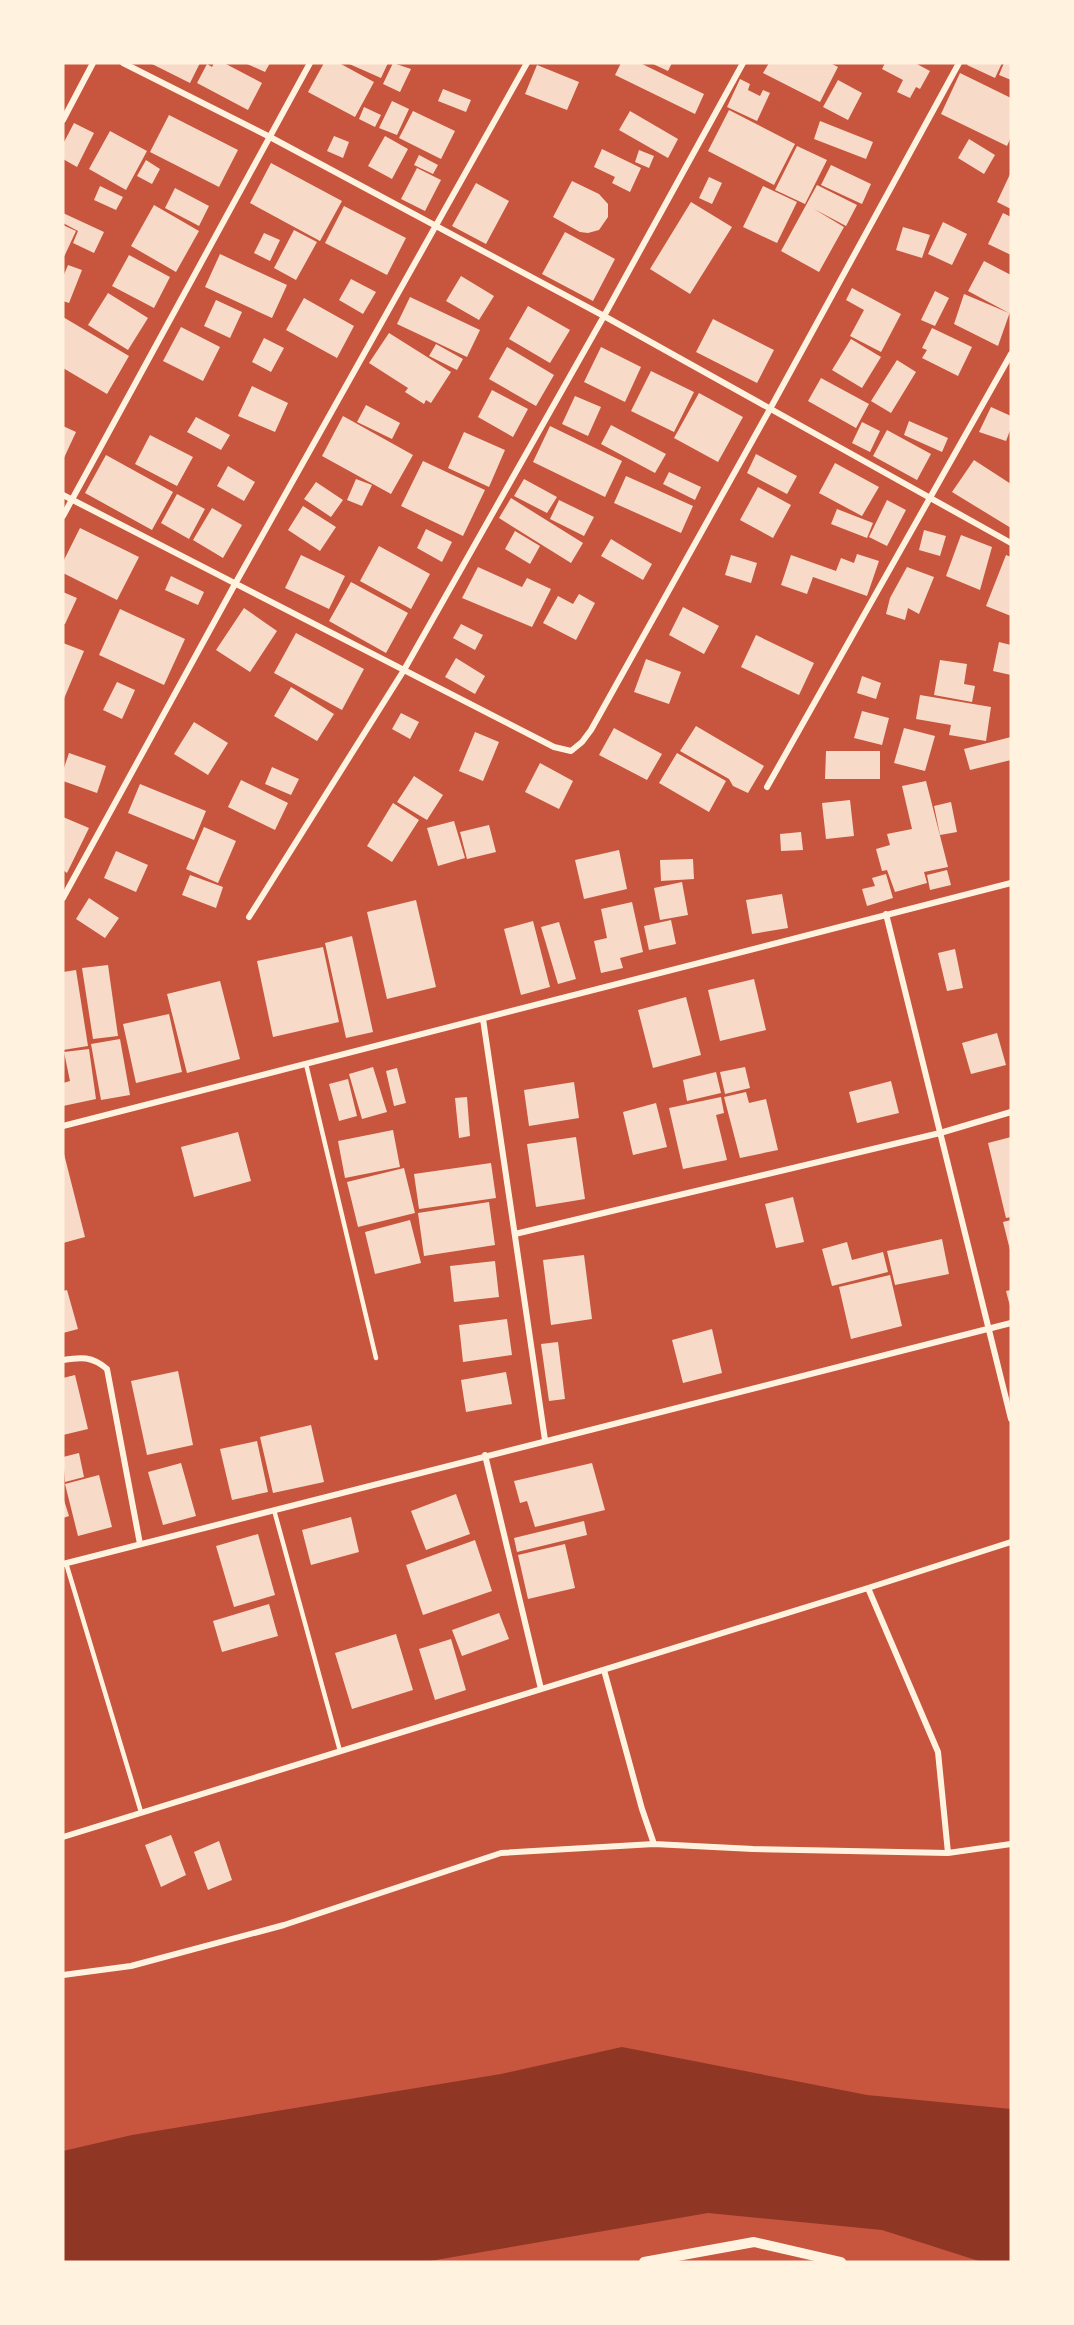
<svg xmlns="http://www.w3.org/2000/svg" width="1074" height="2325" font-family="Manrope,sans-serif">
<style>
.water{fill:#8f3625}
.building{fill:#f7dbc8}
.lines{fill:none;stroke-linecap:round;stroke-linejoin:round}
.service{stroke:#fff3e0;stroke-width:4.5}
.minor{stroke:#fff3e0;stroke-width:6}
.tertiary{stroke:#fff3e0;stroke-width:10}
</style>
<rect width="100%" height="100%" fill="#c8553d"/>
<!-- water -->
<path class="water" d="M622 2047 867 2095 1011 2109V2262H982L882 2230 708 2213 424 2262H63V2151L132 2135 501 2074Z"/>
<!-- building -->
<path class="building" d="M150 63H200L190 83Z
M214 63H224L262 83 248 110 197 83 207 64 212 67Z
M245 63H270L265 72Z
M324 63H339L374 82 355 117 308 92Z
M347 63H388L381 78Z
M393 63 411 69 400 92 383 84Z
M621 63H640L704 94 695 114 615 75Z
M651 63H672L668 71Z
M769 63H830L838 67 820 102 763 73Z
M885 63H915L930 71 920 89 916 87 910 98 897 92 903 80 882 69Z
M968 63H1002L995 78 967 65Z
M1004 63H1011V80L999 75Z
M537 65 579 82 567 110 525 94Z
M960 73 1011 98V137L1007 146 941 114Z
M740 79 750 84 748 90 760 96 763 90 770 93 757 121 727 107Z
M838 80 862 93 848 120 823 107Z
M443 89 471 100 466 112 438 101Z
M392 101 409 109 397 135 379 128Z
M364 107 381 115 375 127 359 119Z
M729 110 795 144 774 185 708 151Z
M413 111 455 131 441 159 399 138Z
M630 111 678 139 668 158 619 130Z
M169 115 238 150 219 187 150 152Z
M820 121 873 142 866 159 814 139Z
M74 123 94 133 77 167 63 159V144Z
M110 131 147 151 126 190 89 169Z
M334 136 349 142 343 158 327 151Z
M385 136 408 149 392 179 368 166Z
M969 139 995 155 984 174 958 158Z
M797 146 827 160 805 204 775 190Z
M602 149 641 168 630 192 612 183 615 177 594 167Z
M639 150 654 156 649 168 635 162Z
M419 155 438 165 433 174 414 165Z
M146 160 160 169 152 184 137 176Z
M271 163 342 201 320 241 250 203Z
M831 165 871 184 862 204 821 185Z
M417 168 441 180 425 211 401 199Z
M1011 172V209L997 202Z
M709 177 722 183 712 204 699 198Z
M572 181 599 194 608 204V217L599 230 588 233 580 232 553 217Z
M476 183 509 201 486 244 452 226Z
M817 185 857 205 846 226 814 209 844 227 819 272 781 251Z
M100 186 123 197 116 210 94 200Z
M763 186 797 202 777 243 743 227Z
M175 188 209 206 199 226 165 208Z
M691 202 732 227 690 294 650 269Z
M154 205 199 231 176 272 131 246Z
M344 206 406 238 387 275 325 243Z
M63 213 104 232 94 253 73 243 78 231 63 223Z
M1003 213 1011 217V255L988 244Z
M943 222 967 234 952 265 928 254Z
M63 225 76 231 63 259Z
M903 227 930 235 922 258 896 250Z
M294 230 317 242 296 280 274 268Z
M565 232 615 259 593 301 542 274Z
M264 233 280 240 270 261 254 253Z
M220 254 287 285 272 318 205 287Z
M129 255 170 277 154 308 112 286Z
M984 261 1011 275V309L998 346 954 324 964 294 1009 313 968 291Z
M68 265 82 270 69 303 63 301V277Z
M461 276 494 296 479 320 446 301Z
M351 279 376 292 363 314 339 300Z
M852 288 901 314 881 352 850 336 864 310 846 300Z
M935 291 949 298 935 326 921 320Z
M108 293 148 318 128 350 88 325Z
M410 297 480 330 467 357 397 324Z
M304 298 354 326 337 358 286 330Z
M216 300 242 312 230 338 204 326Z
M528 306 570 330 550 363 509 339Z
M63 317 129 356 107 394 63 368Z
M713 319 774 350 757 383 696 352Z
M181 327 220 347 203 381 163 361Z
M932 328 972 347 958 376 922 358 927 350 922 348Z
M389 333 451 372 431 403 426 400 424 404 405 392 408 388 369 363Z
M264 338 284 348 271 372 252 362Z
M851 339 881 357 862 388 832 370Z
M436 344 463 359 457 370 429 356Z
M507 347 554 375 536 406 489 379Z
M601 347 641 367 625 402 584 382Z
M897 360 916 372 891 413 871 401Z
M651 371 694 392 674 432 631 411Z
M821 378 869 404 856 428 808 401Z
M252 386 288 403 275 432 238 416Z
M492 390 528 409 513 437 478 417Z
M699 393 743 417 718 462 674 438Z
M575 396 601 407 588 436 562 424Z
M366 405 400 423 392 439 357 422Z
M991 407 1011 416V428L1006 441 979 432Z
M343 416 413 455 391 494 322 456Z
M196 417 230 435 221 450 187 432Z
M909 421 948 438 942 452 904 435Z
M862 422 880 431 870 452 852 443Z
M611 425 666 454 655 473 601 444Z
M63 426 76 432 63 460Z
M550 426 622 461 605 497 533 462Z
M887 430 931 454 917 480 873 456Z
M464 432 505 450 489 487 448 468Z
M150 435 193 457 177 486 135 464Z
M756 454 797 476 787 494 747 473Z
M106 455 173 492 152 530 85 493Z
M974 460 1011 484V528L952 492Z
M423 461 485 490 463 536 401 506Z
M835 463 879 487 862 516 819 493Z
M228 466 255 482 244 501 217 486Z
M669 472 701 487 695 500 663 484Z
M626 476 693 506 681 533 614 503Z
M356 479 372 485 362 506 347 500Z
M524 479 557 497 547 513 514 496Z
M316 482 343 500 331 517 304 499Z
M758 487 791 505 773 538 740 520Z
M177 494 205 509 189 539 161 523Z
M511 498 583 543 571 563 499 518Z
M559 500 594 517 584 536 550 519Z
M887 500 906 510 887 546 869 537Z
M303 506 336 527 320 551 288 530Z
M212 508 242 525 223 558 193 540Z
M837 509 873 523 867 538 831 524Z
M80 528 139 557 117 600 63 573V562Z
M426 529 452 542 442 562 417 548Z
M924 530 946 536 940 556 919 550Z
M515 531 540 546 530 564 505 549Z
M961 535 992 547 980 590 946 576Z
M611 539 652 564 643 580 601 556Z
M379 546 430 574 411 609 360 581Z
M857 554 879 561 867 596 813 577 807 594 781 585 791 555 836 571 841 558 854 563Z
M301 555 345 576 329 609 285 588Z
M731 555 757 563 751 583 725 575Z
M1006 555 1011 557V616L986 606Z
M478 567 522 587 527 578 551 589 532 627 462 598Z
M907 567 934 577 919 614 908 608 905 620 886 614 890 598Z
M171 576 204 592 198 605 165 590Z
M351 582 408 613 386 653 329 621Z
M63 592 77 598 65 624H63Z
M579 594 595 603 576 640 543 623 558 596 573 604Z
M683 607 719 626 704 654 669 635Z
M244 608 277 631 250 672 216 650Z
M120 609 185 639 164 685 99 655Z
M461 624 483 635 475 650 453 638Z
M296 633 364 669 342 710 274 673Z
M756 635 814 663 799 695 741 667Z
M999 642 1011 645V675L993 671Z
M63 643 84 651 63 701Z
M456 658 485 676 475 694 445 677Z
M646 659 681 672 669 704 634 692Z
M940 660 967 664 964 684 975 686 972 702 934 695Z
M862 676 881 683 876 699 857 693Z
M117 682 135 690 122 719 103 710Z
M291 687 334 714 317 741 274 716Z
M920 695 991 707 986 741 949 735 951 725 916 719Z
M862 711 889 718 882 745 854 738Z
M401 713 419 722 410 739 392 729Z
M194 722 228 743 208 775 174 754Z
M696 726 764 766 748 793 733 786 729 779 680 751Z
M614 728 662 754 647 780 599 755Z
M904 728 935 736 925 771 894 763Z
M475 732 499 742 483 781 459 771Z
M1011 737V760L970 770 964 749Z
M826 751H880V779H825Z
M69 753 106 766 97 793 63 781V771Z
M677 753 726 781 709 812 659 783Z
M540 763 573 781 559 809 525 792Z
M272 767 299 779 291 795 265 784Z
M414 776 443 795 427 820 397 802Z
M241 780 288 803 275 830 228 807Z
M926 781 948 867 924 872 927 883 895 892 887 870 882 871 876 849 890 845 887 834 912 829 902 786Z
M140 784 206 811 194 840 128 813Z
M850 800 854 836 826 839 822 803Z
M951 802 957 832 940 835 934 806Z
M393 803 419 820 392 862 367 846Z
M63 817 89 828 67 873 63 870Z
M454 821 465 858 438 866 427 828Z
M489 825 496 852 467 859 460 832Z
M204 827 236 841 218 883 186 869Z
M801 832 803 850 781 851 780 834Z
M619 850 627 889 584 899 575 860Z
M116 851 148 865 136 892 104 878Z
M693 859 694 879 661 881 660 860Z
M947 870 951 885 930 890 927 875Z
M886 874 893 898 867 906 862 889 875 886 872 878Z
M190 875 223 887 216 908 182 895Z
M682 882 688 915 660 920 654 888Z
M782 894 788 928 752 934 746 900Z
M89 898 119 918 105 938 76 919Z
M416 900 436 987 387 999 367 912Z
M632 902 643 952 620 958 623 968 601 973 594 941 607 938 601 909Z
M671 920 676 944 649 950 644 926Z
M533 921 550 987 521 995 504 929Z
M559 922 576 979 558 984 541 927Z
M352 936 373 1032 346 1038 325 943Z
M323 947 339 1022 273 1037 257 961Z
M955 949 963 988 947 991 938 953Z
M108 965 118 1036 93 1039 82 968Z
M76 970 88 1046 63 1050V972Z
M754 979 766 1030 720 1041 708 990Z
M220 981 240 1059 187 1073 167 994Z
M686 997 701 1055 653 1068 638 1010Z
M169 1014 182 1072 136 1083 123 1024Z
M997 1033 1006 1065 971 1074 962 1043Z
M120 1039 130 1095 101 1100 91 1044Z
M89 1049 96 1099 63 1106V1083L70 1081 64 1052Z
M373 1067 387 1112 362 1119 349 1074Z
M745 1067 750 1088 725 1094 720 1072Z
M397 1068 406 1103 394 1106 386 1071Z
M716 1072 721 1093 687 1101 683 1080Z
M348 1079 357 1116 339 1121 329 1084Z
M891 1081 899 1113 857 1123 849 1092Z
M574 1082 579 1118 529 1126 524 1090Z
M746 1092 749 1103 766 1099 778 1150 740 1158 724 1097Z
M467 1097 470 1136 459 1138 455 1098Z
M721 1097 724 1113 716 1115 727 1160 683 1169 669 1108Z
M656 1103 667 1147 633 1155 623 1112Z
M393 1130 400 1167 345 1178 338 1141Z
M238 1132 251 1181 194 1197 181 1147Z
M576 1137 585 1199 536 1207 527 1144Z
M1011 1137V1217L1006 1218 988 1143Z
M63 1150 85 1237 63 1243Z
M491 1163 496 1198 419 1209 414 1174Z
M404 1168 415 1213 358 1227 347 1182Z
M793 1197 804 1242 776 1248 765 1204Z
M489 1202 495 1245 424 1256 418 1213Z
M410 1220 421 1263 375 1274 365 1232Z
M1011 1220V1250H1010L1003 1222Z
M942 1239 949 1274 895 1285 887 1251Z
M847 1242 852 1260 883 1252 888 1272 832 1286 822 1249Z
M584 1255 592 1319 551 1325 543 1260Z
M495 1261 499 1297 454 1302 450 1266Z
M890 1275 902 1326 851 1339 839 1287Z
M67 1290 78 1329 63 1333V1291Z
M1011 1290V1306H1010L1006 1291Z
M507 1319 512 1355 463 1362 459 1325Z
M712 1329 722 1373 683 1383 672 1340Z
M558 1342 565 1399 549 1401 541 1344Z
M178 1371 193 1445 147 1455 131 1381Z
M506 1372 512 1404 466 1412 461 1380Z
M75 1375 88 1429 63 1435V1378Z
M311 1425 324 1482 273 1493 260 1437Z
M257 1441 268 1492 232 1500 220 1449Z
M79 1453 84 1477 65 1482 63 1457Z
M181 1463 196 1516 163 1525 148 1472Z
M592 1463 605 1510 535 1527 527 1501 520 1503 514 1481Z
M99 1475 112 1527 78 1536 65 1484Z
M456 1494 470 1534 426 1550 411 1511Z
M63 1497 69 1516 63 1518Z
M351 1517 359 1552 311 1565 302 1530Z
M584 1521 587 1535 517 1552 514 1538Z
M258 1534 275 1595 234 1607 216 1546Z
M475 1540 492 1591 423 1615 406 1565Z
M565 1544 575 1588 528 1599 518 1555Z
M269 1604 278 1636 222 1652 213 1621Z
M499 1613 509 1639 462 1656 452 1630Z
M396 1634 413 1690 352 1709 335 1653Z
M451 1639 466 1690 435 1700 419 1649Z
M171 1835 186 1875 161 1887 145 1845Z
M219 1841 232 1880 208 1890 194 1852Z"/>
<g class="lines">
<!-- service -->
<path class="service" d="M306 1064 376 1358
M274 1510 340 1751
M66 1563 141 1812"/>
<!-- minor -->
<path class="minor" d="M123 63 270 137 604 316 1011 543
M63 120 93 63
M63 495 554 747 571 751 582 742 591 730 770 409 959 63
M63 516 310 63
M767 787 1011 354
M63 898 235 584 527 63
M886 914 1011 1419
M249 917 404 670 604 316 743 63
M483 1019 545 1440
M63 1126 1011 883
M515 1234 940 1133 1011 1112
M63 1360C81 1357 92 1356 107 1369L140 1544
M485 1455 541 1689
M63 1564 1011 1323
M868 1588 938 1752 948 1853
M604 1670 642 1809 654 1844
M63 1837 868 1588 1011 1542
M63 1975 131 1966 284 1925 501 1853 654 1844 753 1849 948 1853 1011 1844"/>
<!-- tertiary -->
<path class="tertiary" d="M644 2262 754 2242 841 2262"/>
</g>
<!-- border -->
<rect width="1074" height="2325" fill="none" stroke="#fff3e0" stroke-width="129"/>
</svg>
